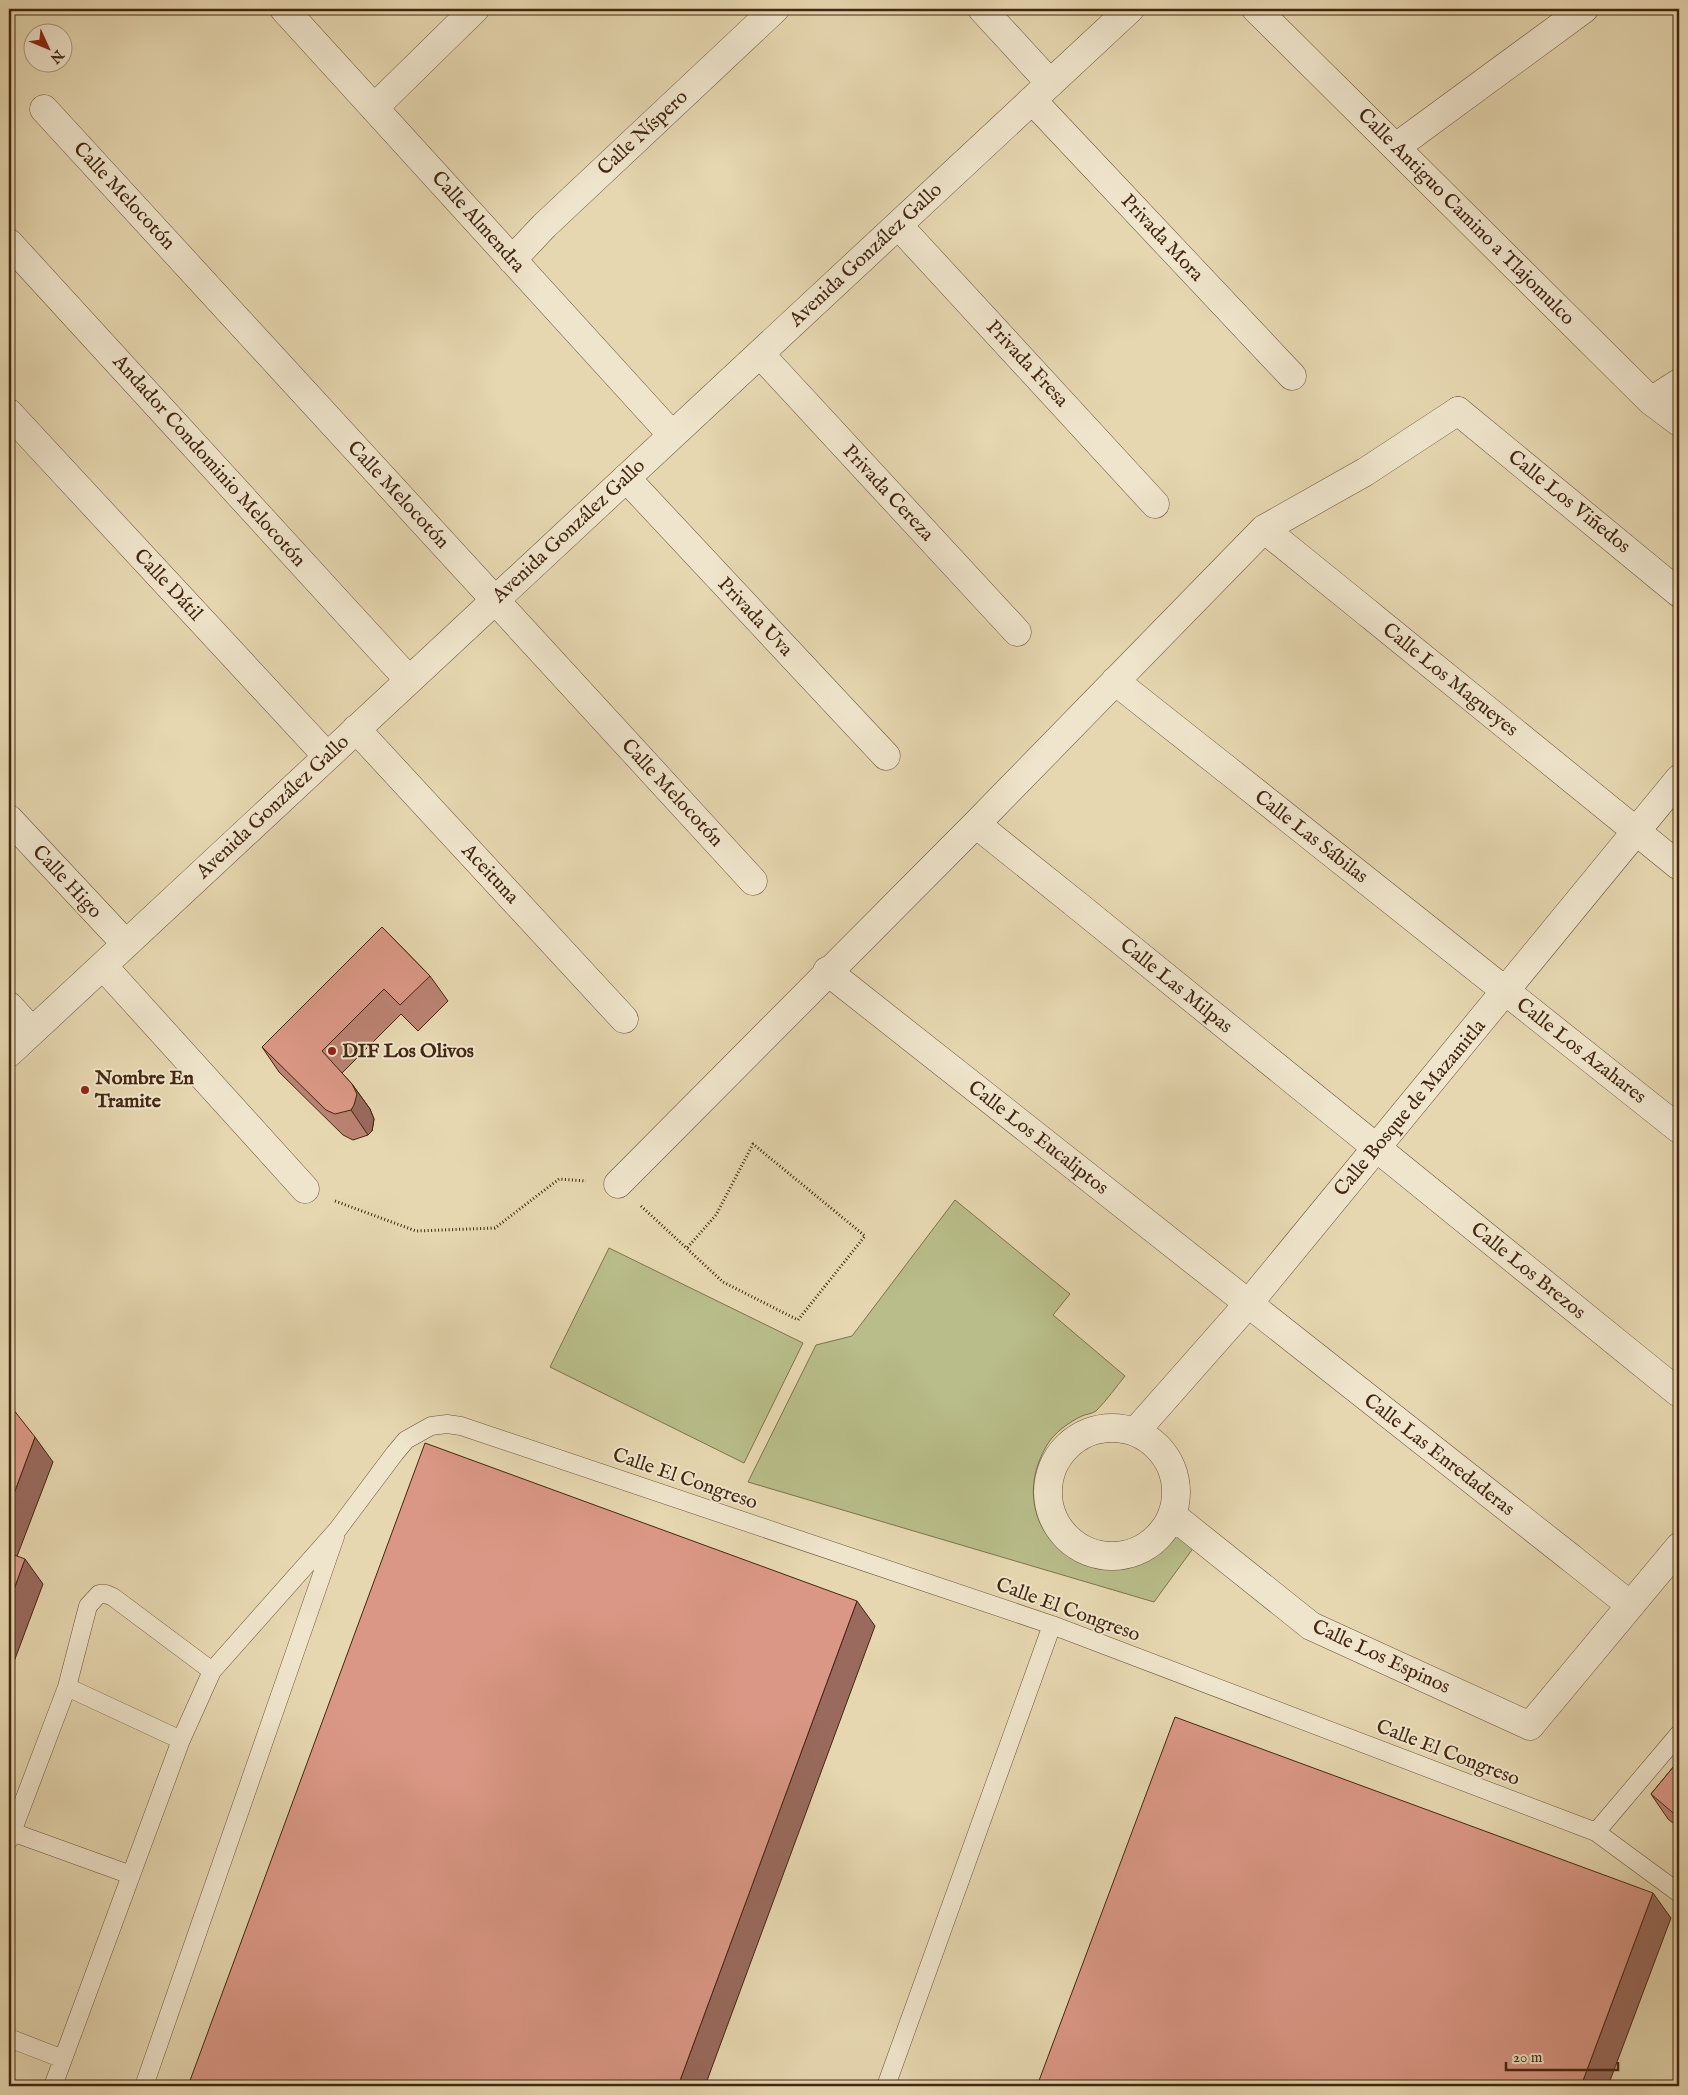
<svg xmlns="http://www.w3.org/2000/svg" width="1688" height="2095" font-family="'IM FELL English',serif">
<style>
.green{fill:#b8bd89;stroke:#7e724d}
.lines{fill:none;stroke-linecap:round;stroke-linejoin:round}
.service-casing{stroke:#6c5239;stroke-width:19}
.pedestrian-casing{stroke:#6c5239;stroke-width:29}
.minor-casing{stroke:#6c5239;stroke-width:29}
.path{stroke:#442611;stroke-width:3;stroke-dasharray:1 2.5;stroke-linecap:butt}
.service{stroke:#efe5cc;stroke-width:18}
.pedestrian{stroke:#efe5cc;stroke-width:28}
.minor{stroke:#efe5cc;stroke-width:28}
.wall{fill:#bb8272;stroke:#442611}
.shaded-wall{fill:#996a5d;stroke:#442611}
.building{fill:#da9785;stroke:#442611}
.poi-dot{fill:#8f2418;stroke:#efe5cc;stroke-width:2}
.labels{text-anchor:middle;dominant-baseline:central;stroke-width:4;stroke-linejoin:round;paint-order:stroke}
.street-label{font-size:20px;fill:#442611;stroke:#efe5cc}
.poi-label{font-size:20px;font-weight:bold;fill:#442611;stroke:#efe5cc;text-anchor:start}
</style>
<rect width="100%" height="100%" fill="#e6d7b0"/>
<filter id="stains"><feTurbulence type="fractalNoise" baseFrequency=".004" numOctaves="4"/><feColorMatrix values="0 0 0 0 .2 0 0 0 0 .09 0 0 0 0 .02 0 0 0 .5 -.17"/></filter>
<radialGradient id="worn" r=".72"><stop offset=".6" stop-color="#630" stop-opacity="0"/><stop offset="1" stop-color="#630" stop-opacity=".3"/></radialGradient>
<!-- green -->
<path class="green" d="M955 1200 1070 1294 1053 1315 1125 1376C1116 1387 1107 1400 1096 1411 1092 1414 1086 1414 1082 1416 1069 1422 1054 1433 1047 1445 994 1534 1107 1617 1178 1534L1194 1547 1154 1602 748 1482 816 1345 852 1336Z
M609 1248 803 1343 744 1463 550 1367Z"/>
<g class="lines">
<defs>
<path id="service" d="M67 1687 181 1740
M12 1832 131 1875
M1596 1832 1679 1734
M9 1840 67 1687 88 1606 99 1594H106L113 1597 212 1671
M9 2038 63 2059
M53 2086 181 1740 212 1671 338 1529 395 1453 406 1440 431 1426 447 1424 461 1426 1052 1625 1596 1832 1679 1893
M144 2086 335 1537
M886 2086 1052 1625"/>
<path id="pedestrian" d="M982 9 1050 83
M1264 529 1369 614
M1115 681 1225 768
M976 824 1077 905
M618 1184 976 824 1264 529 1365 472 1458 411
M1571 1558 1630 1605
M1311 1626 1530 1726 1679 1547"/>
<path id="minor" d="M284 9 672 435
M1256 9 1651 401 1679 422
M1032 100 1292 376
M374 108 475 9
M44 109 753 881
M1396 147 1584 9
M898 225 1155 504
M9 243 409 680
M512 260 544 226 775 9
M760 354 1017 632
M1651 401 1679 383
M1458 411 1679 593
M9 413 327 756
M626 478 886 756
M1369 614 1679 866
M356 729 624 1019
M1225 768 1679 1129
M9 819 126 944
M1077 905 1679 1393
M103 966 305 1189
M827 971 1571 1558
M9 1006 32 1031
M9 1053 1130 9
M1048 1492a64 64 0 1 1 128 0a64 64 0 1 1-128 0Z
M1135 1432 1248 1304 1679 779
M1172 1515 1311 1626"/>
</defs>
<!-- service casing -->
<use href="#service" class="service-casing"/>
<!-- pedestrian casing -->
<use href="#pedestrian" class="pedestrian-casing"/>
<!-- minor casing -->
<use href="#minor" class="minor-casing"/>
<!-- path -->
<path class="path" d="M335 1201 416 1231 495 1228 559 1179 586 1181
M641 1206 723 1282 798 1320 865 1236 753 1144 716 1215 687 1248"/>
<!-- service -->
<use href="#service" class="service"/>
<!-- pedestrian -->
<use href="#pedestrian" class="pedestrian"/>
<!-- minor -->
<use href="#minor" class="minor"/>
</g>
<!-- wall -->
<path class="wall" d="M382 927 430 976 448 1001 418 1031 401 1014 342 1073 352 1084 370 1109 374 1119 372 1131 368 1135 353 1140 343 1135 279 1072 262 1047Z
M1679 1760V1828L1668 1819 1651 1794Z"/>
<!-- shaded-wall -->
<path class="shaded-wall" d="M352 1084 370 1109 374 1119 372 1131 368 1135 351 1110Z
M35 1437 53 1462 11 1572 9 1568V1507Z
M25 1559 43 1584 9 1675V1603Z
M857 1601 875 1626 705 2086H678Z
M1653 1893 1671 1918 1608 2086H1581Z"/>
<!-- building -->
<path class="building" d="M382 927 430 976 400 1005 384 989 322 1051 352 1084 357 1094 354 1105 351 1110 335 1114 326 1110 262 1047Z
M9 1404 35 1437 9 1507Z
M425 1443 857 1601 678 2086H188Z
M9 1553 25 1559 9 1603Z
M1175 1717 1653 1893 1581 2086H1037Z
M1679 1760V1818L1651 1794Z"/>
<!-- markers -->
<g class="poi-dot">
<circle cx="332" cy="1051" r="5"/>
<circle cx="85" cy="1090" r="5"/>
</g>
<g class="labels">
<!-- street labels -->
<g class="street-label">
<text transform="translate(643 133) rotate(-43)">Calle Níspero</text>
<text transform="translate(124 196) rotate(47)">Calle Melocotón</text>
<text transform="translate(1466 217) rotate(45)">Calle Antiguo Camino a Tlajomulco</text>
<text transform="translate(478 222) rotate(48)">Calle Almendra</text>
<text transform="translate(1162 238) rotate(47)">Privada Mora</text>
<text transform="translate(866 255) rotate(-43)">Avenida González Gallo</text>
<text transform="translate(1027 364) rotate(47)">Privada Fresa</text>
<text transform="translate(209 461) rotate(48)">Andador Condominio Melocotón</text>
<text transform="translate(888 493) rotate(47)">Privada Cereza</text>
<text transform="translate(398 495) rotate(47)">Calle Melocotón</text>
<text transform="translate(1569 502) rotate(39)">Calle Los Viñedos</text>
<text transform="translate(569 531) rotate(-43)">Avenida González Gallo</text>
<text transform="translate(168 585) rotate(47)">Calle Dátil</text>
<text transform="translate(755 617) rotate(47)">Privada Uva</text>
<text transform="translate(1450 680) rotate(39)">Calle Los Magueyes</text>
<text transform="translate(672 793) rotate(47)">Calle Melocotón</text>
<text transform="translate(273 807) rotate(-43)">Avenida González Gallo</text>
<text transform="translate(1311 837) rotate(38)">Calle Las Sábilas</text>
<text transform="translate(490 874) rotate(47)">Aceituna</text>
<text transform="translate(67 882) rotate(47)">Calle Higo</text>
<text transform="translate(1176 986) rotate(39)">Calle Las Milpas</text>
<text transform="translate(1581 1051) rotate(38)">Calle Los Azahares</text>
<text transform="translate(1410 1108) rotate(-50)">Calle Bosque de Mazamitla</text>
<text transform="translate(1038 1138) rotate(38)">Calle Los Eucaliptos</text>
<text transform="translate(1528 1271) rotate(39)">Calle Los Brezos</text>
<text transform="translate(1439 1455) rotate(38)">Calle Las Enredaderas</text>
<text transform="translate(685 1479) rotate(19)">Calle El Congreso</text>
<text transform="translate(1068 1610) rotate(20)">Calle El Congreso</text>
<text transform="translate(1381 1657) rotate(25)">Calle Los Espinos</text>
<text transform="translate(1448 1753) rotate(21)">Calle El Congreso</text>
</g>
<!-- poi labels -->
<g class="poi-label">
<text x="342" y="1051">DIF Los Olivos</text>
<text x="95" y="1078">Nombre En<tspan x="95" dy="23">Tramite</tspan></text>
</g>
</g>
<!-- margin -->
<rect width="1688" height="2095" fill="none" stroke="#e6d7b0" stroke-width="30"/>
<rect x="10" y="10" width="1668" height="2075" fill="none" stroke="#442611" stroke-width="2.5"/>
<rect x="15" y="15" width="1658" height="2065" fill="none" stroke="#442611"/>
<!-- north arrow -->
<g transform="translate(48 48) rotate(134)"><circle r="24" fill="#efe5cc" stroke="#ab9981"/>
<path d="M0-4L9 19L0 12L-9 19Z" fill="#8f2418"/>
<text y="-8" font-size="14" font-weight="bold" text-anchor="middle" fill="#442611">N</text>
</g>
<!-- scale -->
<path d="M1506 2062v8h112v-8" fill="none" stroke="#442611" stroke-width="2.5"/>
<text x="1513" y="2062" font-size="15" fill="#442611" stroke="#efe5cc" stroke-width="4" paint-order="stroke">20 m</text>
<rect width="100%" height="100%" filter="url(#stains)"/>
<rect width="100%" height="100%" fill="url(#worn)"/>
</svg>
